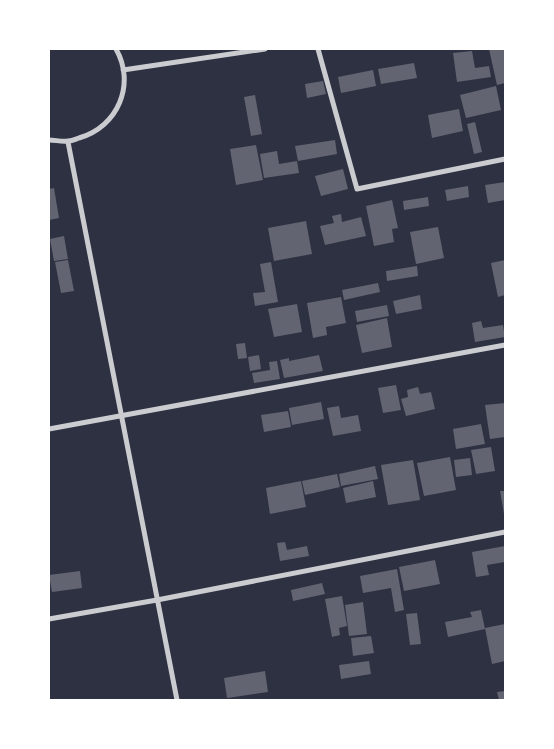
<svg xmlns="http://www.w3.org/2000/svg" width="554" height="749" font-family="Arial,sans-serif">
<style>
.building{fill:#626471}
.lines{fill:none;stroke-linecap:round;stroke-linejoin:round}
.minor{stroke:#caccd0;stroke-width:5}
</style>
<rect width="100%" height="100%" fill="#2d3142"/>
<!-- building -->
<path class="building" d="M489 49H505V83L497 85Z
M472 51 475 68 489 66 491 77 457 82 453 53Z
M414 63 417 78 381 84 378 69Z
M373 70 376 86 341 93 338 77Z
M323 81 326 94 307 98 305 84Z
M496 86 501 110 466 118 460 95Z
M255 95 262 134 251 136 244 97Z
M459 109 463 131 432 138 428 115Z
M475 122 482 152 474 154 467 124Z
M335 140 337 154 298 161 295 146Z
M256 145 263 180 236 185 230 149Z
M277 151 279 164 297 161 299 173 264 178 260 154Z
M343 169 348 189 321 196 315 176Z
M505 182V200L488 203 485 185Z
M468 186 469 197 447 201 445 190Z
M54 188 59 218 49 220V189Z
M428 197 429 206 404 210 403 201Z
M392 200 398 228 392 229 394 242 374 246 366 206Z
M341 214 342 222 361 217 366 236 325 245 320 226 334 223 332 216Z
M306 221 312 254 274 261 268 228Z
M438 227 444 258 416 264 410 232Z
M64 236 68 259 54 261 50 239Z
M68 260 74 291 61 293 55 262Z
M505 260V295L498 297 491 263Z
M271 262 278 302 255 306 253 293 265 292 260 264Z
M417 266 418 276 387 281 386 271Z
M378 283 380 292 344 300 342 290Z
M420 295 422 309 396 314 393 301Z
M341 297 346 323 326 327 327 335 313 338 307 303Z
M297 304 302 332 274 337 268 309Z
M387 305 389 316 357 322 355 311Z
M387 318 392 347 362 353 356 325Z
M481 321 483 328 503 325 505 337 475 342 472 323Z
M245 343 247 358 238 359 236 344Z
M259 355 261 369 250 371 248 357Z
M319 355 323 371 284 378 280 360 289 358V361Z
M277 361 280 379 254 383 252 373 270 370 269 362Z
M396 385 401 410 383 413 378 388Z
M418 387 420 394 431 392 435 409 406 416 401 399 408 397 407 390Z
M321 402 324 419 292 425 289 408Z
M505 403V437L490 439 485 405Z
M339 406 341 418 358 415 361 431 333 436 327 408Z
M288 411 291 427 264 432 261 415Z
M481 424 485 444 456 449 453 429Z
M491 447 495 471 476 474 471 450Z
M450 457 456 490 424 496 417 463Z
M470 458 472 475 456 477 454 460Z
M413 460 420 500 388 505 381 465Z
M375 466 378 479 341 486 339 474Z
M337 474 340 487 305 495 302 481Z
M301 481 306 507 270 514 266 488Z
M373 481 376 497 346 503 343 488Z
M500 491H505V514H504Z
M285 542 287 550 307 546 309 556 280 561 277 543Z
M505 546V562L487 565 489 575 476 577 472 552Z
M435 560 440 584 404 591 399 567Z
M397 569 404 610 395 612 391 588 363 593 360 576Z
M80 571 82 588 52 592 49 575Z
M322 583 325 594 293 601 291 590Z
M342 596 347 626 339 628 340 635 332 637 325 599Z
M363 602 367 634 349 636 345 605Z
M481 610 485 629 448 637 445 622 472 617 470 612Z
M417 613 421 644 410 645 406 614Z
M505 624V661L492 664 485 628Z
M371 636 374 653 353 656 351 638Z
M369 661 371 674 341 679 339 665Z
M265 671 268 692 227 698 224 678Z
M505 691V700H499L497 692Z"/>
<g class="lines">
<!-- minor -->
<path class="minor" d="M318 49 357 189 505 159
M123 70 265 49
M49 140C55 140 62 142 68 141 72 141 76 139 79 138 118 127 136 84 116 49
M68 142 177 700
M49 429 505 345
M49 619 157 600 505 532"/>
</g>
<!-- border -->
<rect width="554" height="749" fill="none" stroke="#ffffff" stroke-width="100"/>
</svg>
